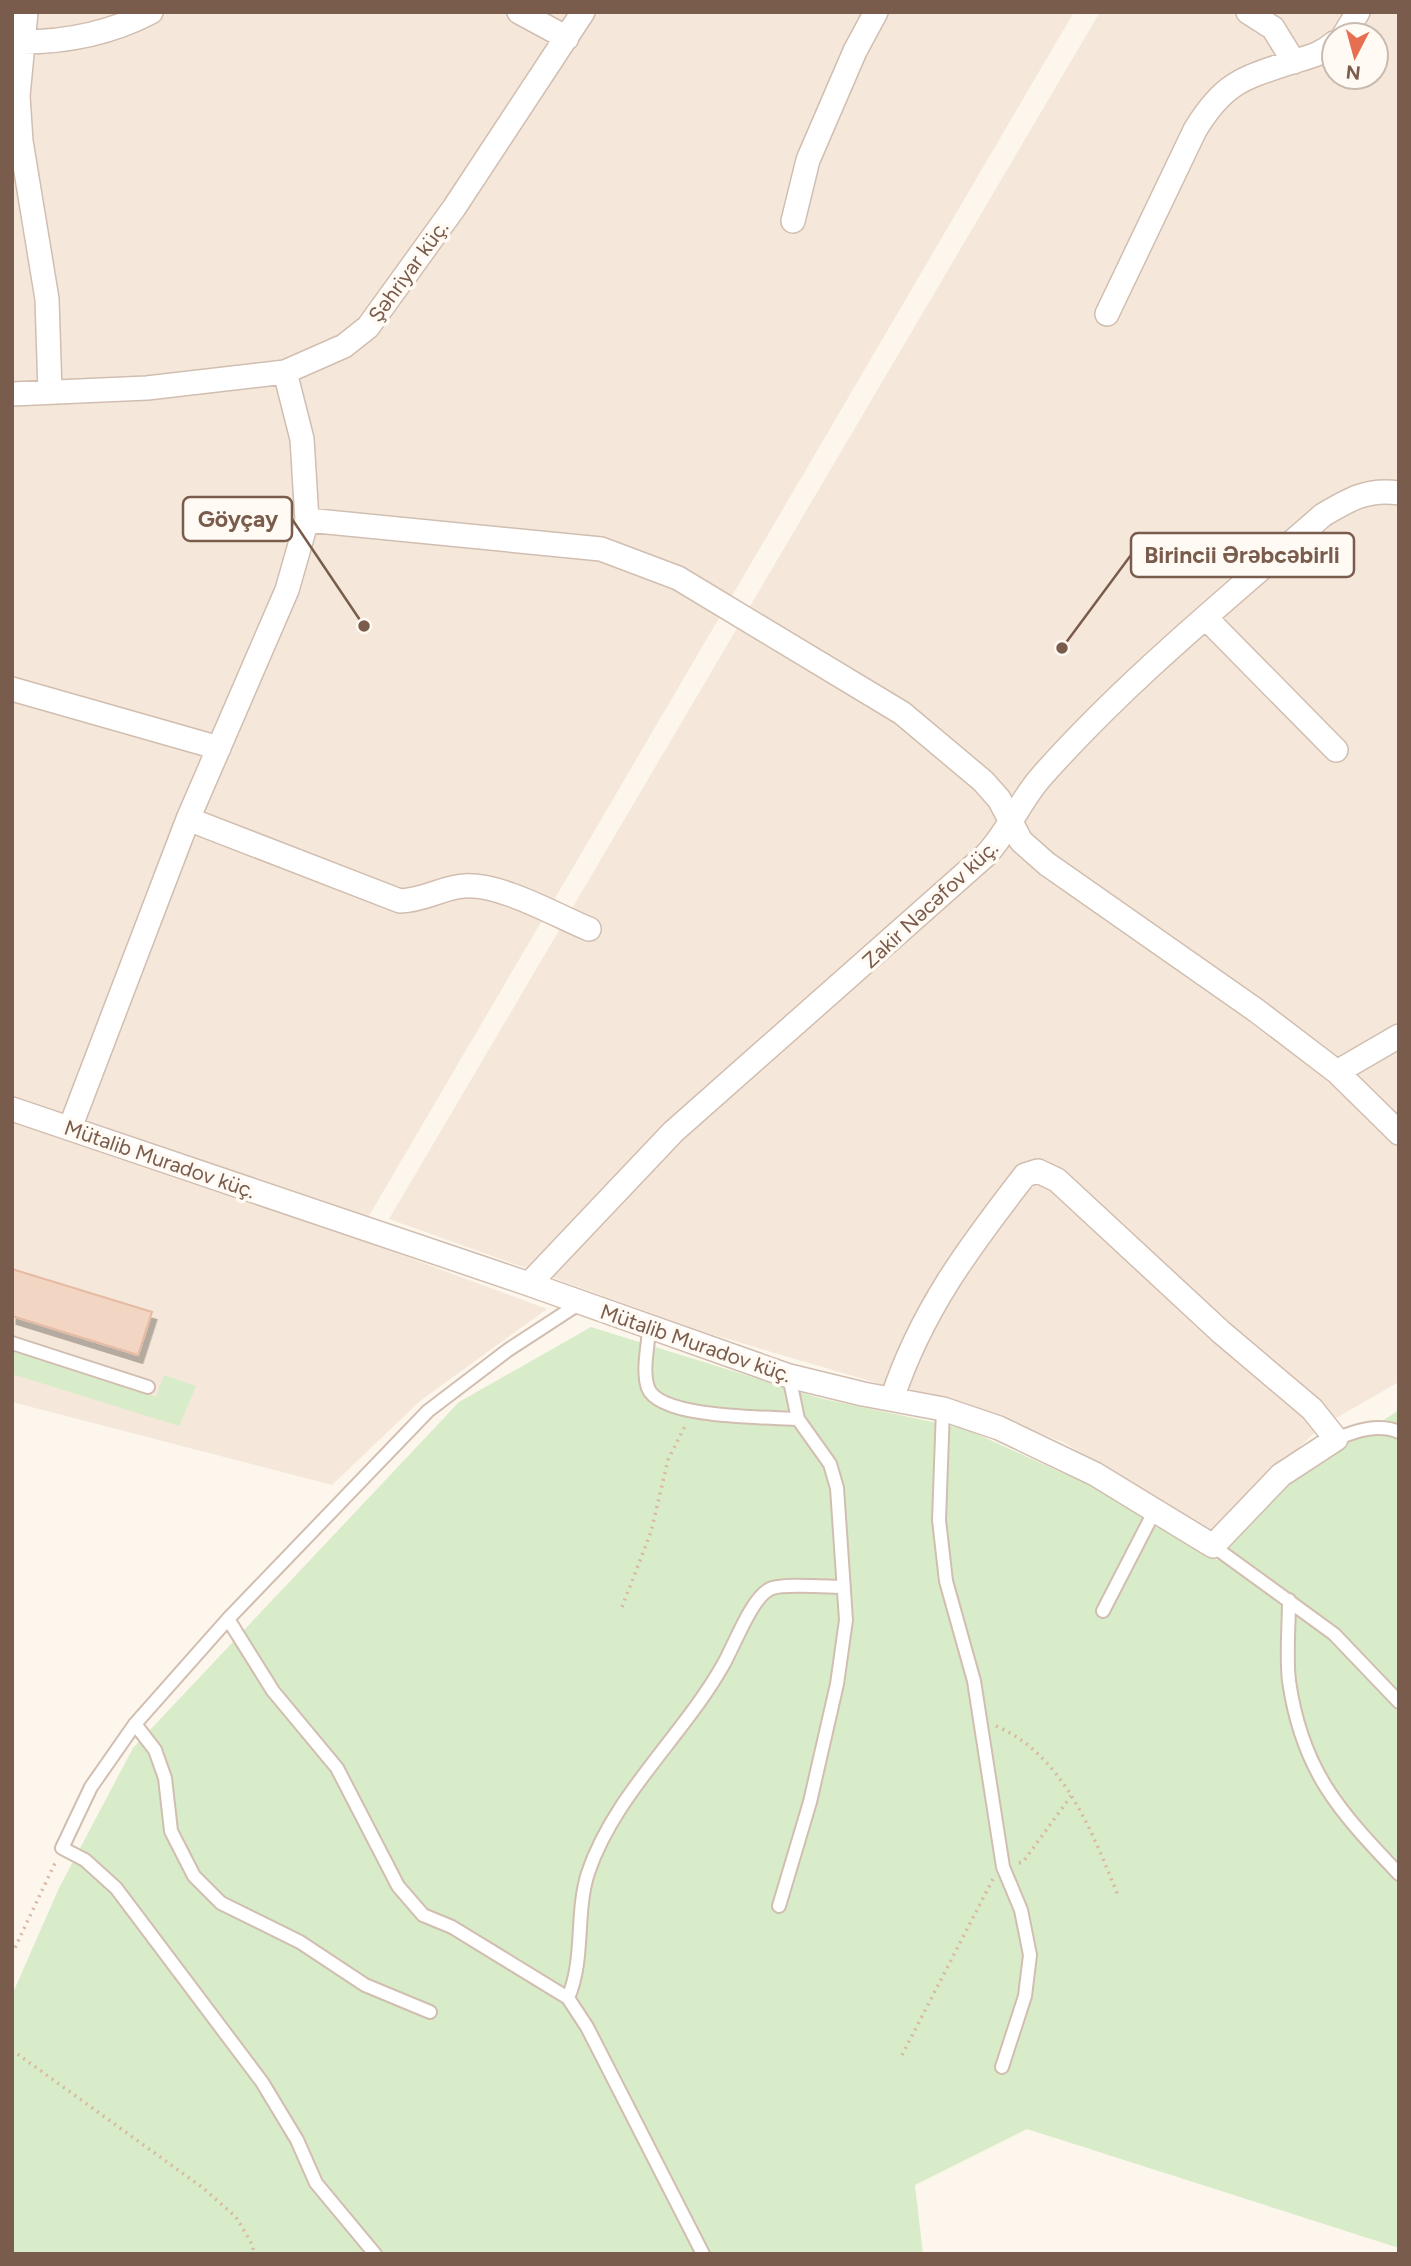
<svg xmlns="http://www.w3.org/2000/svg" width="1411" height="2266" font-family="Figtree,sans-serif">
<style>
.residential{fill:#f5e8da;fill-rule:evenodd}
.green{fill:#d8ecc9}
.building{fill:#f3d5c3;stroke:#e6bba3;stroke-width:2;filter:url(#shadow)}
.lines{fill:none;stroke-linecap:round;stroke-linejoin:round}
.service-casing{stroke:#d1beb0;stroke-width:16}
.minor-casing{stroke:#d1beb0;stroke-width:26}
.path{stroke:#d9b8a5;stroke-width:3.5;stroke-dasharray:2 5;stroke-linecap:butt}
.service{stroke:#fff;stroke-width:12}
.minor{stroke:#fff;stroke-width:23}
.labels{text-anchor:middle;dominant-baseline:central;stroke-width:7;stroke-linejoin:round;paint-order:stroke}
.street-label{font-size:21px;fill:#7a5c4d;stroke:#fffaf3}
.leader{fill:none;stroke:#7a5c4d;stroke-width:2.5}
.callout-dot{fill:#7a5c4d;stroke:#fffaf3;stroke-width:2.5}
.callout{fill:#fffaf3;stroke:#7a5c4d;stroke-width:2.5}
.callout-label{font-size:23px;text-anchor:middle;font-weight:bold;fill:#7a5c4d}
</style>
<defs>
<filter id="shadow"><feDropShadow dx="4.5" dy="8" stdDeviation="0" flood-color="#0004"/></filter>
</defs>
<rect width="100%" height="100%" fill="#fdf6ec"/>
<!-- residential -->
<path class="residential" d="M12 12H1074L356 1238 547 1309 420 1401 332 1485 12 1402Z
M1100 12H1399V1382L1322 1426 1232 1510 1212 1535 1063 1442 943 1397 880 1384 704 1332 389 1219ZM1334 35H1376V77H1334Z"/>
<!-- green -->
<path class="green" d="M591 1327 819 1398 966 1429 1100 1490 1217 1560 1280 1488 1399 1410V2248L1027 2129 915 2185 923 2254H12V1995L59 1888 133 1748 459 1402Z
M12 1351 156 1397 164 1375 196 1386 179 1426 12 1374Z"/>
<!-- building -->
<path class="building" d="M12 1269 152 1312 138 1355 12 1316Z"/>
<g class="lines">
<defs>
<path id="service" d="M649 1329C648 1347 642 1371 648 1388 660 1419 768 1417 798 1419
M12 1343 148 1387
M943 1409 939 1520 946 1581 974 1681 1003 1867 1021 1910 1030 1955 1025 1996 1002 2067
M1336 1439C1355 1431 1378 1423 1399 1432
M1213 1546 1334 1634 1399 1702
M1289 1600C1289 1626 1286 1655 1289 1681 1302 1771 1339 1811 1399 1874
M1103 1611 1155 1510
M228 1619 273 1691 337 1768 398 1886 423 1915 452 1927 568 1998 587 2027 703 2254
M135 1724 155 1750 165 1778 171 1831 194 1876 221 1903 300 1942 365 1985 430 2012
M779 1906 810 1802 837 1684 846 1620 837 1488 830 1464 798 1419 789 1376
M568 1998C585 1958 575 1914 588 1873 614 1795 683 1736 723 1665 734 1646 752 1597 770 1589 781 1583 829 1587 844 1587
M375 2254 316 2183 297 2140 262 2082 116 1888 85 1860 62 1848 91 1787 135 1724 228 1619 428 1411 508 1350 580 1303"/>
<path id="minor" d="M26 12 18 96 21 141 47 299 50 392
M519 12 567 38
M1248 12 1273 28 1294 62
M1344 35 1358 12
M21 42C65 42 111 33 151 12
M793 221 808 160 855 51 876 12
M1107 314 1195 130C1224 82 1243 78 1295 61 1309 57 1322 54 1334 43
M12 394 147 388 285 372 344 346 368 327 454 208 583 12
M307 520 601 549 678 578 902 713 983 781 999 799 1021 841 1047 864 1257 1011 1337 1072 1399 1133
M1206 618 1336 750
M12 689 219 748
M188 819 400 901C426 900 443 887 464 886 500 883 555 915 589 929
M1337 1072 1399 1036
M12 1109 529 1284 789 1376 863 1394 943 1409 999 1428 1095 1474 1213 1546 1281 1475 1336 1439 1312 1409 1221 1332 1057 1180 1038 1171 1025 1175C969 1247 921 1311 892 1399
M70 1128 188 819 287 590 307 520 302 439 285 372
M529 1284 673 1132 986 855C1008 832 1020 801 1041 777 1126 681 1227 599 1323 515 1348 500 1368 488 1399 493"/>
</defs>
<!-- service casing -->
<use href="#service" class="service-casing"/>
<!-- minor casing -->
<use href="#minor" class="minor-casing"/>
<!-- path -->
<path class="path" d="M622 1607 651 1532 668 1460 686 1424
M996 1726C1064 1755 1093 1834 1119 1898
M1019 1863 1023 1862 1071 1796
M12 1954 55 1863
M12 2050 203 2188 236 2217 253 2246V2254
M902 2055 993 1879"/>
<!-- service -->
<use href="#service" class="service"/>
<!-- minor -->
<use href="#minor" class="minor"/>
</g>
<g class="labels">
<!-- street labels -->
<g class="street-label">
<text transform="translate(408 271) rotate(-54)">Şəhriyar küç.</text>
<text transform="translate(930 904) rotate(-43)">Zakir Nəcəfov küç.</text>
<text transform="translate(160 1159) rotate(19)">Mütalib Muradov küç.</text>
<text transform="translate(696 1343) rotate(19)">Mütalib Muradov küç.</text>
</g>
</g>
<!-- callouts -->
<path class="leader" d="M364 626L292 519M1062 648L1131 555"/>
<g class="callout-dot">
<circle cx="364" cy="626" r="7"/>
<circle cx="1062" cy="648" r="7"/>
</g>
<g class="callout">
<rect x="183" y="497" width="109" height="44" rx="7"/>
<rect x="1131" y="533" width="223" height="44" rx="7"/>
</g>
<g class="callout-label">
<text x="238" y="527">Göyçay</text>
<text x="1242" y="563">Birincii Ərəbcəbirli</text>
</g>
<!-- border -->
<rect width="1411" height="2266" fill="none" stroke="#7a5c4d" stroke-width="28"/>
<!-- north arrow -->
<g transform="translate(1355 56) rotate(186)"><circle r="33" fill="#fffaf3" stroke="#cabbb1" stroke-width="2"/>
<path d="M0-5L12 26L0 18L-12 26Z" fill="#e76f51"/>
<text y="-10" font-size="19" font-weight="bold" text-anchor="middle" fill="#7a5c4d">N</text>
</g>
</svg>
